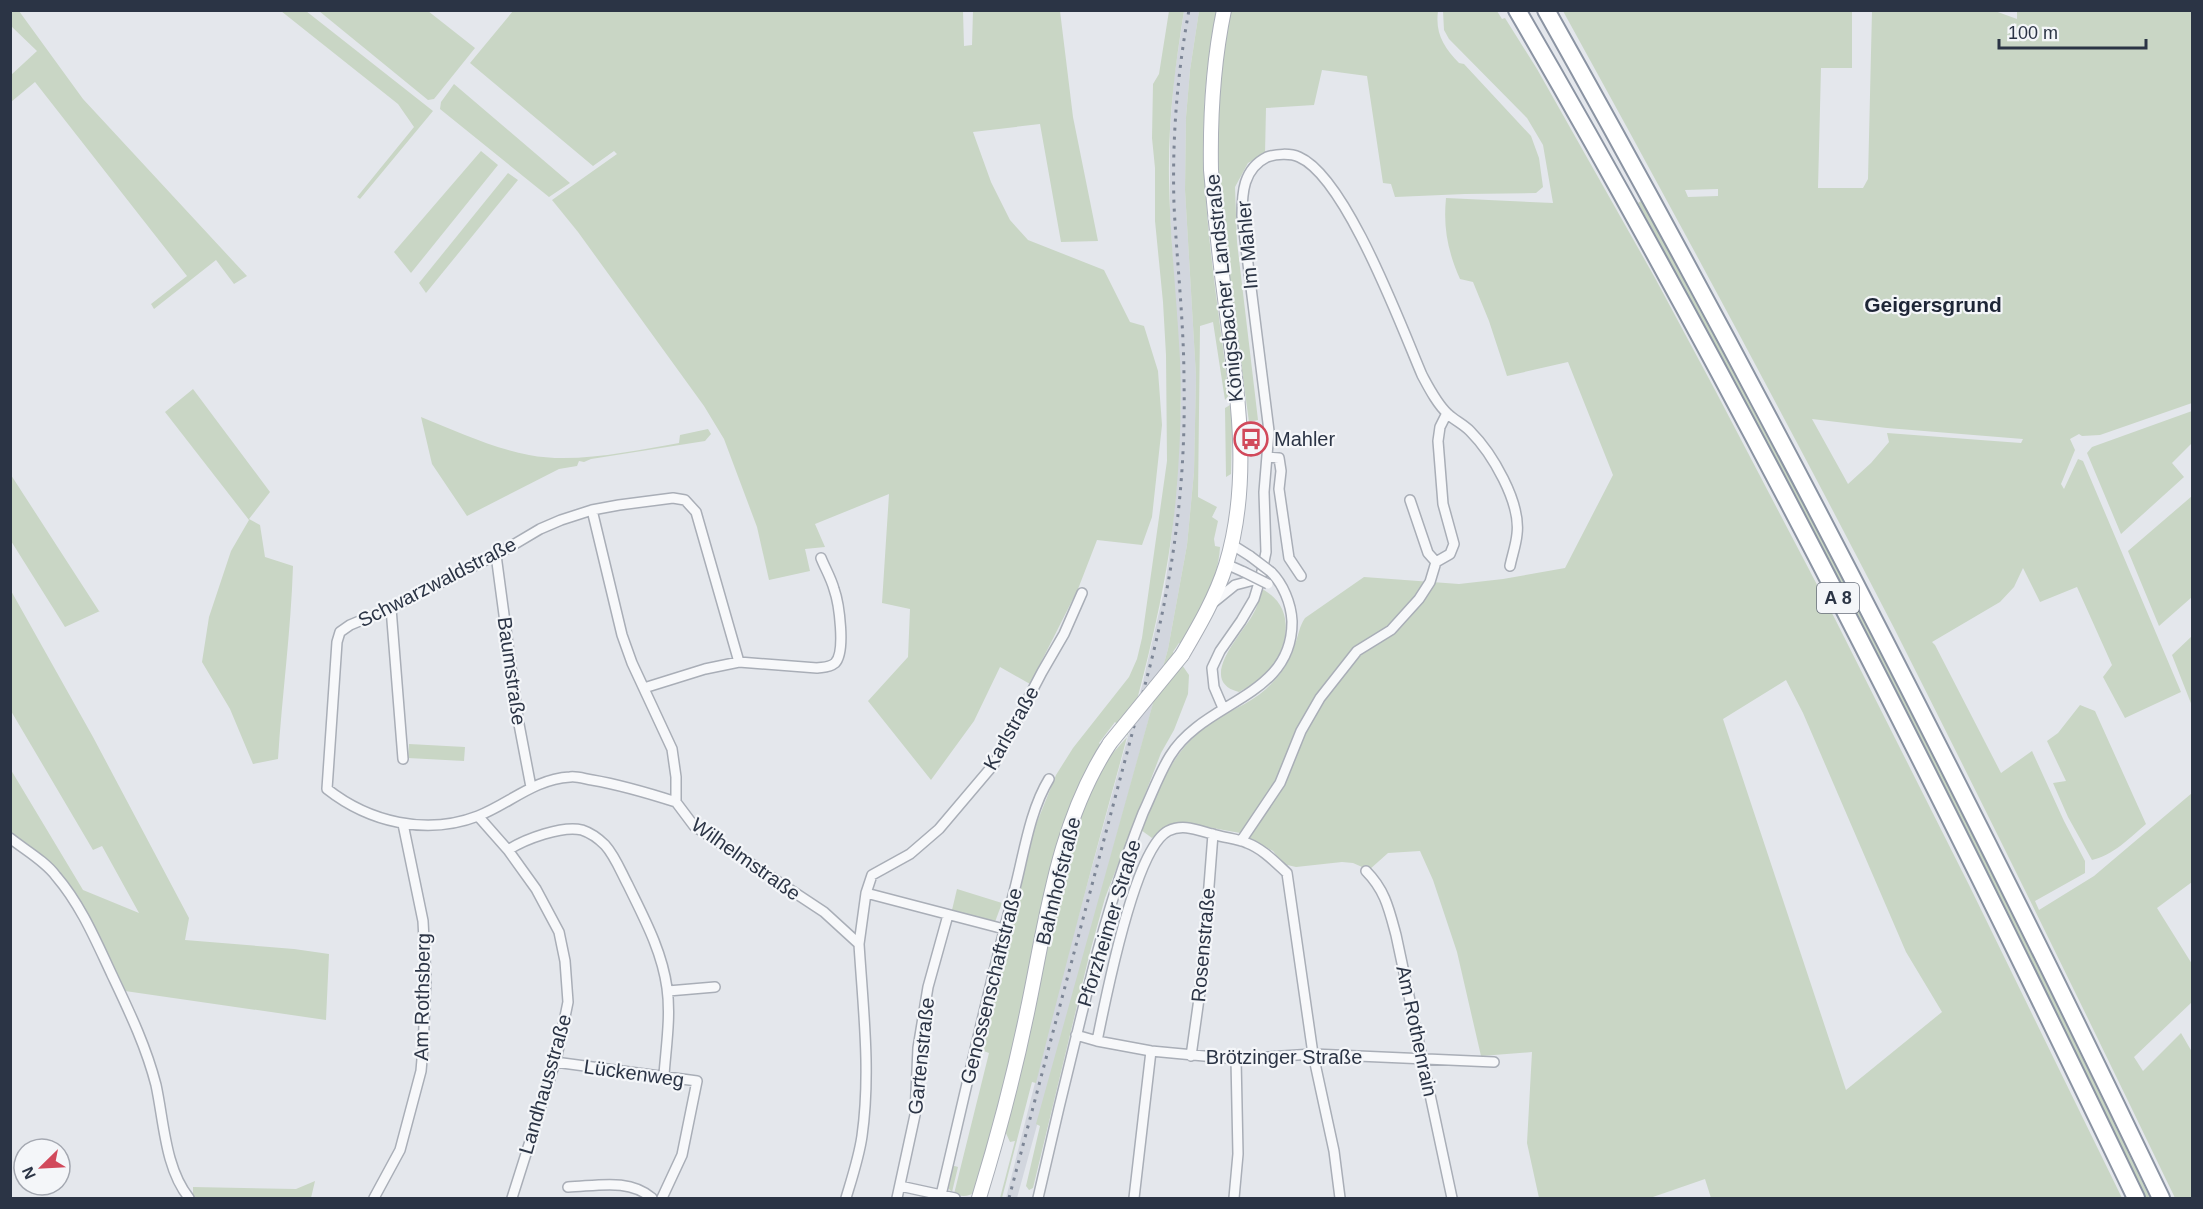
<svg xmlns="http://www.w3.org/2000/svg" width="2203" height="1209" font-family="Arial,sans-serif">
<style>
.built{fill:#d2d6de}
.green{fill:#c9d6c5;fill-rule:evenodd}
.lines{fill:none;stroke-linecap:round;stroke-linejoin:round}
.street-casing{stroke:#a9aeb7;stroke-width:12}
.secondary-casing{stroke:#a9aeb7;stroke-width:16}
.highway-casing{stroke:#8b94a3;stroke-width:20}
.street{stroke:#f7f8fa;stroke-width:9}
.secondary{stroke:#fff;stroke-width:14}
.highway{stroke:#fff;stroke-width:16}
.rail{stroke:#7d8696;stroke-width:3;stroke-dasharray:3 6;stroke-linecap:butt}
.street-bridge-casing{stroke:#a9aeb7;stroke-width:12;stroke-linecap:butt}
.secondary-bridge-casing{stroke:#a9aeb7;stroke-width:16;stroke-linecap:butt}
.street-bridge{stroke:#f7f8fa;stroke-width:9}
.secondary-bridge{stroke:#fff;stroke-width:14}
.labels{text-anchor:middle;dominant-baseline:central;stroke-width:4.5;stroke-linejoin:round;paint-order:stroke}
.shield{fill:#f4f6f9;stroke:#676e7b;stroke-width:1.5}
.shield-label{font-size:18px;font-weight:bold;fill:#2b3445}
.street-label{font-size:20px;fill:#2b3445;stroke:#f4f6f9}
.poi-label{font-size:20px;fill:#2b3445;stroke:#f4f6f9;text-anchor:start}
.neighbourhood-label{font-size:21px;font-weight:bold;fill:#1d2536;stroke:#f4f6f9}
</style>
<rect width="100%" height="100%" fill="#e4e7ec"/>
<!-- built -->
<path class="built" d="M1184 11H1199L1190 70 1186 117 1185 190 1196 376 1194 472 1187 545 1168 649 1017 1198H1006L1063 972 1142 686 1164 591 1169 559 1176 493 1181 402 1170 215V129L1174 78Z"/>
<!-- green -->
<path class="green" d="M11 10 19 11 83 99 247 276 234 284 216 260 154 309 151 304 187 276 35 82 11 102V75L37 51 11 26Z
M2017 10 2192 11V403L2100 435 2082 436 2079 434 2070 439 2075 450 2061 484 2064 489 2078 459 2083 461 2181 692 2125 718 2103 677 2112 665 2077 587 2040 602 2023 568 2014 587 2000 602 1932 642 1935 645 2001 773 2032 751 2064 821 2085 861V873L2035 901 2039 910 2094 876 2192 793V882L2157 908 2192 964V1002L2134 1057 2143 1071 2181 1033 2192 1052V1198H2175C2083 1007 1989 816 1893 626 1786 419 1675 214 1563 11H1852V68H1821L1818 188H1863L1868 179 1872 11H1995L2017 19ZM1718 189V196L1688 197 1685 190ZM1812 419 1887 428 2023 439 2021 443 1887 433 1889 442 1871 463 1848 484Z
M281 11H306L433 111 360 199 357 197 414 127 398 104Z
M319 11H428L475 48 434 99 428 100Z
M513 11H963L964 46 972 45 973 11H1060L1073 117 1098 241 1061 242 1040 124 973 132 991 182 1010 220 1028 240 1104 270 1130 322 1144 326 1158 371 1162 425 1152 517 1142 545 1097 540 1078 589 1030 684 1000 667 974 721 931 780 868 701 908 657 910 609 882 603 889 494 815 524 825 547 805 549 810 571 769 580 757 527 724 439 704 406 578 232 552 200 617 154 614 151 593 166 470 63Z
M1169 11H1184C1175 66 1168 123 1169 179 1170 240 1177 300 1180 360 1182 406 1180 451 1176 497 1166 604 1136 704 1108 807 1083 899 1059 991 1036 1083L1032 1082 1002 1198H1000L1015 1141 1010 1142 1005 1131 1027 1042 1059 886 1078 817 1110 753 1112 754 1128 736 1115 722 1099 743 1101 745 1070 807 1015 1045 976 1191C970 1197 961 1197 954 1194L989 1053 981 1050 1005 939 1033 832 1056 775 1073 748 1129 677 1137 659 1142 638 1167 461 1166 355 1163 302 1155 221V168L1152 138 1153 84 1159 74Z
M1199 11H1216C1210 45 1205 80 1204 116 1201 209 1218 303 1229 395L1225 400 1213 322 1200 326 1198 497 1217 507 1212 517 1218 521 1214 539 1215 546 1220 547C1218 583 1199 614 1181 644L1179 643 1173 652 1189 675 1188 694 1174 730 1161 753 1105 898 1090 952 1033 1188 1029 1190 1026 1186 1040 1126 1036 1124 1168 649 1187 545 1194 472 1196 376 1185 190 1186 117 1190 70Z
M1228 11H1438C1435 34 1444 47 1459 63L1464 64 1531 136 1539 158 1543 187 1536 193 1465 194 1395 197 1391 184 1383 183 1367 76 1322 70 1314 105 1266 108 1265 154 1248 163 1235 187 1237 242 1258 420 1249 422 1224 236 1215 125Z
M1443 11H1497L1502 19 1505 18 1537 69 1655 278 1715 390 1835 619 1969 885 2122 1198H1711L1705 1179 1650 1198H1539L1527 1143 1532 1052 1481 1056 1457 952 1433 880 1420 851 1388 853 1369 870 1353 863 1342 862 1296 867 1283 864 1273 851 1240 833 1180 822 1163 830 1152 838 1141 830C1158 789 1174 746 1214 721 1234 708 1256 701 1272 683 1283 672 1291 659 1295 644 1299 634 1299 627 1305 618L1364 577 1459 584 1503 579 1565 568 1613 475 1568 362 1507 376 1489 321 1473 282 1460 279C1448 252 1443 228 1446 198L1553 203 1543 145 1527 118 1449 39 1444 30ZM1786 680 1803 713 1906 952 1942 1012 1846 1090 1723 719Z
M454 84 570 183 549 197 440 109 441 102Z
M481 151 498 165 411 273 394 252Z
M508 173 518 180 426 293 419 283Z
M1641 201C1820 529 1989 861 2150 1198H2146C1986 862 1818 529 1638 203Z
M193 389 270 492 249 519 260 525 265 557 293 566C291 631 282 695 278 759L253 764 230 709 202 662 209 617 231 551 249 520 165 412Z
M1230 405 1232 424 1231 474 1226 477 1225 408Z
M2192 411V443L2172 463 2184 477 2121 534 2087 453 2092 447Z
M421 417C456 431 492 448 529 455 575 464 632 451 679 443L680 435 708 429 711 434 705 441 591 459 584 462 579 461 577 466 559 469 467 516 432 464Z
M11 475 99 611H100L65 627 11 541Z
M2192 496V597L2159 626 2128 551Z
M10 589 93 737 189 918 185 940 294 949 329 954 326 1020 125 991 74 890 57 872 11 833V770L83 890 139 913 102 846 93 850 11 711Z
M1262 589C1297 607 1289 649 1266 674 1258 682 1248 687 1239 692 1196 681 1242 634 1252 616 1257 608 1260 598 1262 589Z
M2192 636V706L2172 655Z
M2080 705 2095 711 2146 824C2131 837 2112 856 2092 860L2068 817 2053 783 2066 781 2047 741 2058 733Z
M409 744 465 747 464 761 408 758Z
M957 889 1002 903 995 922 952 910Z
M951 1165 958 1167 952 1192 948 1188Z
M315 1181 311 1198H195L193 1196V1187L296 1189Z"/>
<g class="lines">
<defs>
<path id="street" d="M1267 457 1279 458 1281 471 1279 489 1289 558 1301 576
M1410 500 1428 553 1436 562 1450 554 1454 544 1443 504 1438 441 1440 427 1447 413
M592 510 622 635 632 663 672 749 676 777V802L694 826 824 912 859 944C863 1008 871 1072 862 1136 859 1157 852 1178 846 1198
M1231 544 1250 556
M496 555 518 719 531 787
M1226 564 1244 572
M1214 602 1235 585 1258 579
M391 608 403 759
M644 688 705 669 739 662 817 668C823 667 829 668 835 663 846 652 839 603 834 589 831 578 825 568 821 558
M1223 708 1214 687 1212 668 1220 651 1241 621 1254 599 1261 576 1266 552 1264 492 1269 431 1242 216C1242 193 1243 169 1267 157 1276 154 1290 153 1299 157 1346 177 1401 326 1422 375 1429 388 1437 404 1448 414 1454 420 1463 424 1470 431 1492 453 1521 502 1517 534 1516 545 1512 556 1510 566
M676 802C648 793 621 785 592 780 585 779 577 776 570 777 534 779 509 804 478 816 426 836 369 822 327 789L337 642 340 632 350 625 391 608 496 555 540 529 561 520 592 510 619 505 673 498 685 500 696 512 739 662
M478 816 508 850 536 889 559 932 565 961 568 1002 557 1056 512 1198
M10 838C25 850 45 861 56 876 81 905 96 941 112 975 129 1011 146 1046 156 1085 164 1122 165 1168 189 1198
M1241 841 1280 783 1301 731 1320 698 1357 651 1391 630 1419 599 1430 582 1436 562
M508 850C525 839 563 825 582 830 591 833 599 839 605 845 615 856 621 872 628 885 644 918 662 951 667 988 671 1016 666 1047 664 1075
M1366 871C1385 890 1389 909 1396 935L1452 1198
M866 893 1004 929
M859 944 866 893 872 875 910 854 939 829 994 764 1042 672 1064 634 1082 593
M668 991 715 987
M1076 1035 1097 1041 1151 1051 1236 1059 1313 1054 1494 1062
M1097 1041C1105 1002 1134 849 1168 831 1184 823 1199 831 1216 835 1226 838 1238 839 1247 843 1263 849 1275 862 1287 873L1313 1054 1334 1151 1340 1198
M1191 1056 1202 977 1213 834
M555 1062 697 1081 682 1155 662 1198
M900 1186 955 1198
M568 1187C597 1186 629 1178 652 1198
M941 1195C965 1093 988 990 1015 888 1024 853 1030 810 1049 779
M374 1198 400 1150 421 1071 423 1048 426 978 423 921 403 824
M897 1198 915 1115 918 1048 928 987 948 915
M1038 1198C1055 1123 1073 1048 1092 973 1106 918 1122 866 1143 813 1152 794 1159 774 1170 756 1204 700 1293 698 1292 621 1291 603 1283 584 1271 572
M1134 1198 1151 1051
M1234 1198 1238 1154 1236 1059"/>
<path id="secondary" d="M1182 655C1199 626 1216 597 1226 565 1252 480 1237 392 1226 306 1220 261 1215 216 1211 170 1210 116 1213 63 1224 10
M979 1198C998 1136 1015 1072 1028 1008 1047 917 1058 822 1110 743"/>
<path id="highway" d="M1517 10C1742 397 1943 796 2136 1198
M1546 10C1765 399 1968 796 2161 1198"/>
</defs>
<!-- street casing -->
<use href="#street" class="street-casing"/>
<!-- secondary casing -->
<use href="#secondary" class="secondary-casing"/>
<!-- highway casing -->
<use href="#highway" class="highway-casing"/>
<!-- street -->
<use href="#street" class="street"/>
<!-- secondary -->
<use href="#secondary" class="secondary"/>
<!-- highway -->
<use href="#highway" class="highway"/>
<!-- rail -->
<path class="rail" d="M1009 1198 1150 666C1174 572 1186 479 1184 382 1184 323 1177 264 1174 205 1172 140 1177 75 1189 10"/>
<defs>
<path id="street-bridge" d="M1250 556 1271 572
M1244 572 1268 584"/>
<path id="secondary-bridge" d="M1110 743 1182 655"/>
</defs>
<!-- street-bridge casing -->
<use href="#street-bridge" class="street-bridge-casing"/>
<!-- secondary-bridge casing -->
<use href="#secondary-bridge" class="secondary-bridge-casing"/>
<!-- street-bridge -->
<use href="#street-bridge" class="street-bridge"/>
<!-- secondary-bridge -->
<use href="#secondary-bridge" class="secondary-bridge"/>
</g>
<!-- icons -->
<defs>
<symbol id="bus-ring" viewBox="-11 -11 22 22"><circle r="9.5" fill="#f4f6f9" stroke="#d1495b" stroke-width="1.5"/><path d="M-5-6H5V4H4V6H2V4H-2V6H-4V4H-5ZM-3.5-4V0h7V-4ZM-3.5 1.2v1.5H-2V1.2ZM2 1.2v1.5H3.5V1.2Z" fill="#d1495b"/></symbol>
</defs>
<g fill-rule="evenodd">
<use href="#bus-ring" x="1232" y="420" width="38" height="38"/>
</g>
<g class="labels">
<!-- shield labels -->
<rect class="shield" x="1817" y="583" width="42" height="30" rx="4.5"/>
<g class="shield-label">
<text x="1838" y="598">A 8</text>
</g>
<!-- street labels -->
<g class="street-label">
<text transform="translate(1247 245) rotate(-95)">Im Mahler</text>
<text transform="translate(1224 288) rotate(-96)">Königsbacher Landstraße</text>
<text transform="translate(437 582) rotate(-27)">Schwarzwaldstraße</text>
<text transform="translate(512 671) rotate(82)">Baumstraße</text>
<text transform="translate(1011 728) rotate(-61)">Karlstraße</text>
<text transform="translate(746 859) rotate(35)">Wilhelmstraße</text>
<text transform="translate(1058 881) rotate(-76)">Bahnhofstraße</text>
<text transform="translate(1109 923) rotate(-73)">Pforzheimer Straße</text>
<text transform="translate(1203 945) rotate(-85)">Rosenstraße</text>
<text transform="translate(991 986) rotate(-76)">Genossenschaftstraße</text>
<text transform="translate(422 997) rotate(-89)">Am Rothsberg</text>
<text transform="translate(1417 1031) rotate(78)">Am Rothenrain</text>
<text transform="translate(921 1056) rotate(-84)">Gartenstraße</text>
<text x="1284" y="1057">Brötzinger Straße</text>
<text transform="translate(634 1073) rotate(8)">Lückenweg</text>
<text transform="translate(545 1084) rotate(-74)">Landhausstraße</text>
</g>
<!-- poi labels -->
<g class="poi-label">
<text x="1274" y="439">Mahler</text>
</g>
<!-- neighbourhood labels -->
<g class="neighbourhood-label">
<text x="1933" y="304">Geigersgrund</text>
</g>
</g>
<!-- border -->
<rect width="2203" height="1209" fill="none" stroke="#2b3445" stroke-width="24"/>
<!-- north arrow -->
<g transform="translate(42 1167) rotate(246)"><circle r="28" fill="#f4f6f9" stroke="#a4a8b1" stroke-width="1.5"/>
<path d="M0-4.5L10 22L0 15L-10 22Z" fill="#d1495b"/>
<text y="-9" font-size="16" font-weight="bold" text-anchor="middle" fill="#2b3445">N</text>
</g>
<!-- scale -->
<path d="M1999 39v9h147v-9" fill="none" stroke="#2b3445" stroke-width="3"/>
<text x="2008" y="39" font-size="18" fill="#2b3445" stroke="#f4f6f9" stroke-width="4.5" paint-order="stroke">100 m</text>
</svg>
